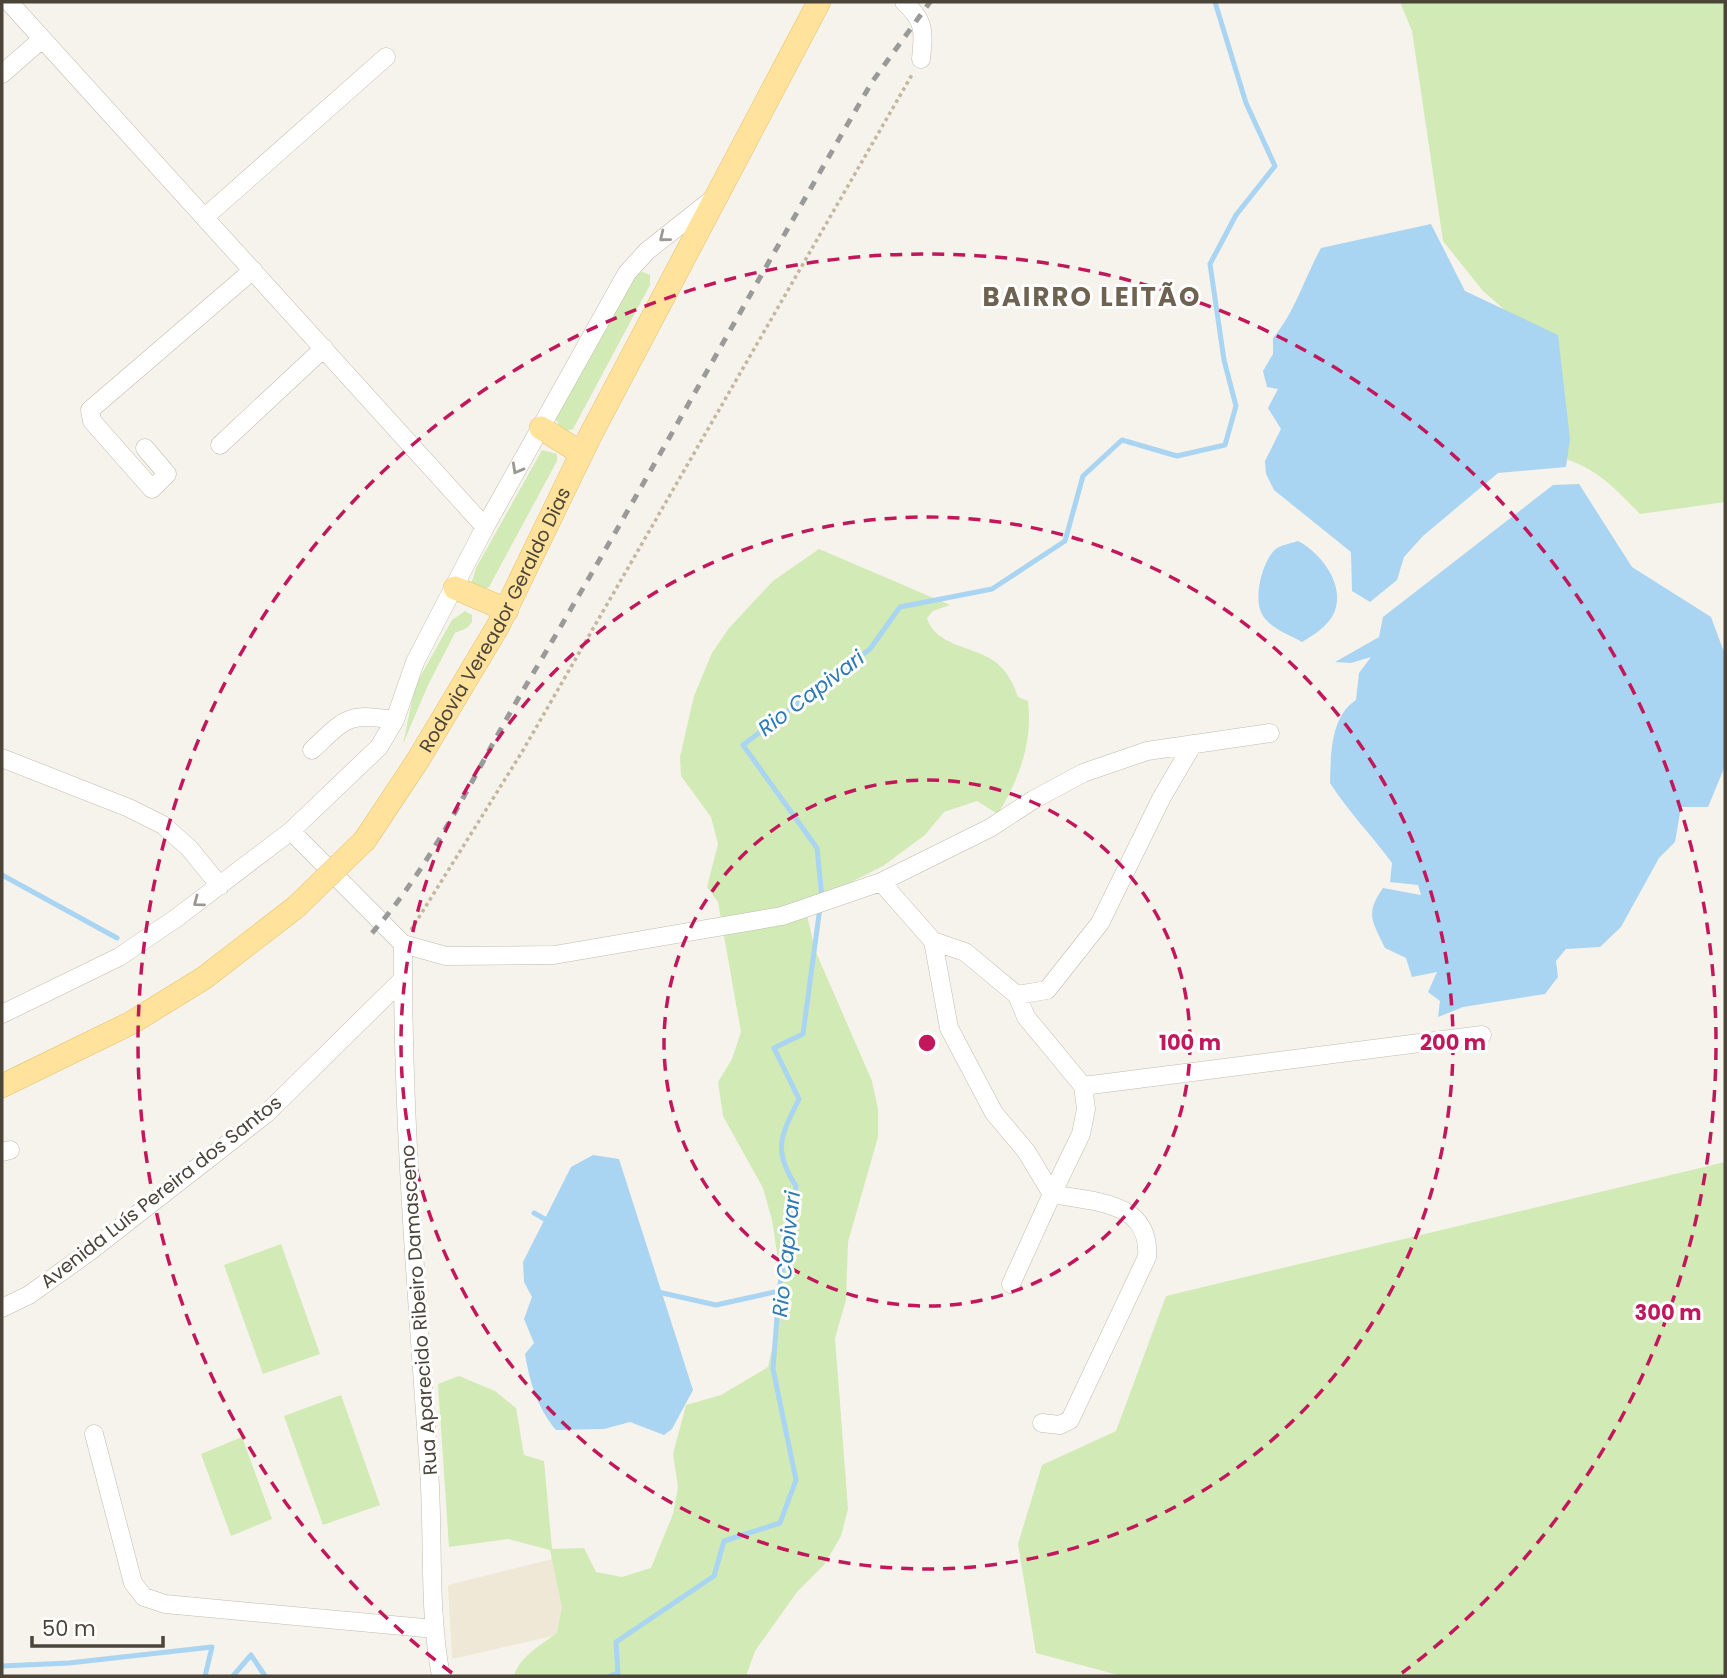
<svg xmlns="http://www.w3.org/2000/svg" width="1727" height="1678" font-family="Poppins,sans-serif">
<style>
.education{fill:#efe8d6}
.green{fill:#d2eab5}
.water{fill:#a9d4f2}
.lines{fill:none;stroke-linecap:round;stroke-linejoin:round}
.stream{stroke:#a9d4f2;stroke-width:5}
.minor-casing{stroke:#c2bbae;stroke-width:19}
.major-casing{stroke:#e6c16a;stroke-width:24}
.path{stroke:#c4b79f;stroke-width:3.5;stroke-dasharray:3.5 3.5;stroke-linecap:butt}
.minor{stroke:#fff;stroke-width:18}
.major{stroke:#ffe39c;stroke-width:23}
.rail{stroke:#9a9a9a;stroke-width:5;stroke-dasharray:9 9;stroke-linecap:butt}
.major-bridge-casing{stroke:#e6c16a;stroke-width:24;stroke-linecap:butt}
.major-bridge{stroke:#ffe39c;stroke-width:23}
.oneway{stroke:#9c9892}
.ring{fill:none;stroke:#c2185b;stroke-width:3.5;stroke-dasharray:12 9}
.labels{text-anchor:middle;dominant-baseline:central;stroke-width:6;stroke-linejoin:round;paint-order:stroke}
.street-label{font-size:19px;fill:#4b4439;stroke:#fff}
.water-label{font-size:21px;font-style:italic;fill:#2e7ab2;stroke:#fff}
.district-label{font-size:26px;font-weight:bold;letter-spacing:2px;fill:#6e6250;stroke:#fff}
.centre{fill:#c2185b;stroke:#fff;stroke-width:3.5}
.ring-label{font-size:21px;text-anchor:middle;font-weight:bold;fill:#c2185b;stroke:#fff;stroke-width:6;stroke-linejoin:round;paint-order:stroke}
</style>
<rect width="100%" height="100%" fill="#f6f3ec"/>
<!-- education -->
<path class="education" d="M573 1554 588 1628 452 1659 448 1585Z"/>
<!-- green -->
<path class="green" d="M1400 2H1725V502L1640 514C1608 481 1589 461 1543 454L1514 318 1483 291 1443 241 1412 31Z
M643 272 650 275V285L573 429 563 432 555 418 636 274Z
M542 450 557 454V461L489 587 479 591 471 585 476 568Z
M819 549 950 605 933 611 927 618C935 646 973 646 994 661 1007 670 1013 683 1018 697L1028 701C1033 743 1019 779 998 814L977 801 944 812 925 835 883 866 814 901 807 915 815 950 872 1081 878 1109V1137L848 1242 846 1300 835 1338 848 1509 841 1536 824 1565 797 1592 755 1651 746 1676H514C519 1657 542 1644 557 1633L562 1607 550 1550 508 1539 449 1547 438 1384 459 1376 495 1391 516 1408 524 1455 544 1461 552 1549 584 1548 596 1572 622 1577 651 1568 673 1514 678 1487 673 1454 686 1405 721 1395 768 1367 781 1309V1279L772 1220 763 1188 723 1116 718 1082 732 1059 741 1032 718 902 707 887 718 844 711 817 681 776 680 757 694 696 712 653 729 628 773 581Z
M465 611 472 615V622L467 628 455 633 428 685 403 744 415 686 452 620Z
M1725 1162V1676H1122L1036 1653 1018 1544 1042 1465 1116 1431 1166 1296Z
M281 1244 320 1354 263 1374 224 1265Z
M341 1395 380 1505 323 1525 284 1416Z
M242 1437 272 1519 231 1536 201 1454Z"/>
<!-- water -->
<path class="water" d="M1431 224 1465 291 1558 335 1570 439 1566 467 1498 473 1423 536 1404 557 1397 580 1370 602 1352 591 1351 552 1274 490 1266 474 1265 461 1281 429 1268 408 1278 389 1267 387 1263 371 1273 354V338C1294 314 1305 277 1321 248Z
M1579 484 1632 567 1711 617 1725 655V766L1708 807H1681L1675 842 1659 858 1621 927 1600 947 1566 949 1556 961 1558 977 1545 994 1463 1007 1438 1017 1440 1001 1428 992 1437 972 1412 977 1406 958 1385 948C1372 921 1365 914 1383 888L1421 895 1418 885 1390 882 1392 863C1371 834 1349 813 1330 783 1331 755 1330 717 1356 700L1359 673 1371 657 1351 663 1335 662 1379 637 1383 617 1553 485Z
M1298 541C1321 553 1346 585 1334 613 1328 626 1314 635 1302 642 1290 635 1269 628 1262 614 1253 599 1262 559 1277 548 1282 545 1292 543 1298 541Z
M593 1155 619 1159 693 1390 672 1429 664 1435 630 1422 604 1429 556 1430C537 1407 530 1383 525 1354L534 1343 524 1319 532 1297 524 1282 523 1262 571 1167Z"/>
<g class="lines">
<!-- stream -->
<path class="stream" d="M2 875 117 938
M822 898 817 848 743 745 870 649 900 607 992 589 1065 541 1083 476 1122 440 1177 456 1225 445 1236 406 1224 360 1210 264 1236 215 1275 166 1246 103 1215 2
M534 1213 550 1222
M658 1292 716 1305 779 1291
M2 1666 69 1663 212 1647 205 1676
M233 1676 251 1655 265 1676
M610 1676 618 1673 616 1642 714 1576 724 1541 780 1523 796 1480 773 1369 779 1291 796 1186C772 1149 781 1136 799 1099L774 1048 803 1034 820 907"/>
<defs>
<path id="minor" d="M9 2 485 527
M904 2C925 21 924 31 921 59
M2 74 42 39
M205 217 386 57
M220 445 324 348
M145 448 167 474 152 489 92 421 90 410 253 270
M312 750C347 717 347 713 395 720
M2 758 129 808 163 825 189 848 220 886
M291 831 403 944 446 956 554 955 782 916 881 882 990 828 1033 800 1083 773 1147 751 1270 733
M881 882 933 941 965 952 1017 995 1026 1017 1083 1086 1086 1109 1081 1134 1052 1194 1026 1151 994 1113 949 1028 933 941
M403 944C402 1119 417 1294 429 1469 434 1538 428 1609 441 1676
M1017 995 1047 990 1100 923 1162 797 1193 744
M2 1014 119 957 175 919 291 831 379 747 395 720 415 662 485 527 627 273 647 251 714 198
M1083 1086 1482 1035
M2 1152 10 1150
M1011 1284 1052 1194C1094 1202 1151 1201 1147 1257L1070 1420 1060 1425 1042 1423
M2 1308 29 1295 89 1252 267 1113 403 979
M94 1434 133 1583 144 1597 165 1604 435 1629"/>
<g id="major">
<path d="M541 428 581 453"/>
<path d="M455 588 507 610"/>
<path id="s1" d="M365 840 418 760 498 626 590 436 819 2"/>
<path d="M2 1086 131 1023 204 978 296 907"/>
</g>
</defs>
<!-- minor casing -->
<use href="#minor" class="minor-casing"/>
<!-- major casing -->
<use href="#major" class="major-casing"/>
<!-- path -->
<path class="path" d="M411 930 522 752 913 73"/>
<!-- minor -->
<use href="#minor" class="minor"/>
<!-- major -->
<use href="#major" class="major"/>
<!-- rail -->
<path class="rail" d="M372 933C436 861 476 769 525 687 644 487 755 283 872 82L930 2"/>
<defs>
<path id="major-bridge" d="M296 907 365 840"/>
</defs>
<!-- major-bridge casing -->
<use href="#major-bridge" class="major-bridge-casing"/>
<!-- major-bridge -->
<use href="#major-bridge" class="major-bridge"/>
</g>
<!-- one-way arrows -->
<defs><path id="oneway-chevron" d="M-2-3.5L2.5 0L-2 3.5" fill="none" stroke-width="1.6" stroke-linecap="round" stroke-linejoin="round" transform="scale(1.75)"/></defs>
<g class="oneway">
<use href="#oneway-chevron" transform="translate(664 237) rotate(141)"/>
<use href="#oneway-chevron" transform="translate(517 469) rotate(119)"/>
<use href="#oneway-chevron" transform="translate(198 902) rotate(143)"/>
</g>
<!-- distance rings -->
<g class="ring">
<circle cx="927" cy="1043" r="263"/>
<circle cx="927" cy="1043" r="526"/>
<path d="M452 1673A789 789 0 1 1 1402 1673"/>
</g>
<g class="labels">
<!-- street labels -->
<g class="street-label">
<text stroke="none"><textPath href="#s1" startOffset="256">Rodovia Vereador Geraldo Dias</textPath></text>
<text transform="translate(161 1192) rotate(-38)">Avenida Luís Pereira dos Santos</text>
<text transform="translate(419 1310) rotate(-94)">Rua Aparecido Ribeiro Damasceno</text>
</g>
<!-- water labels -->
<g class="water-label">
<text transform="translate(811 693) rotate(-37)">Rio Capivari</text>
<text transform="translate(786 1254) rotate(-84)">Rio Capivari</text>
</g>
<!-- district labels -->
<g class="district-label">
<text x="1092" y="297">BAIRRO LEITÃO</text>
</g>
</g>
<circle cx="927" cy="1043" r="10" class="centre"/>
<g class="ring-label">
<text x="1190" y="1050">100 m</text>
<text x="1453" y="1050">200 m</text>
<text x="1668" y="1320">300 m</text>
</g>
<!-- border -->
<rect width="1727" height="1678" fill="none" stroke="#4b4439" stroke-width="7"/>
<!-- scale -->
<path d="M32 1636v10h131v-10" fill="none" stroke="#4b4439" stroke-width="3.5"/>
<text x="42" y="1636" font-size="21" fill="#4b4439" stroke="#ffffff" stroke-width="5" paint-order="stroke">50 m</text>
</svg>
